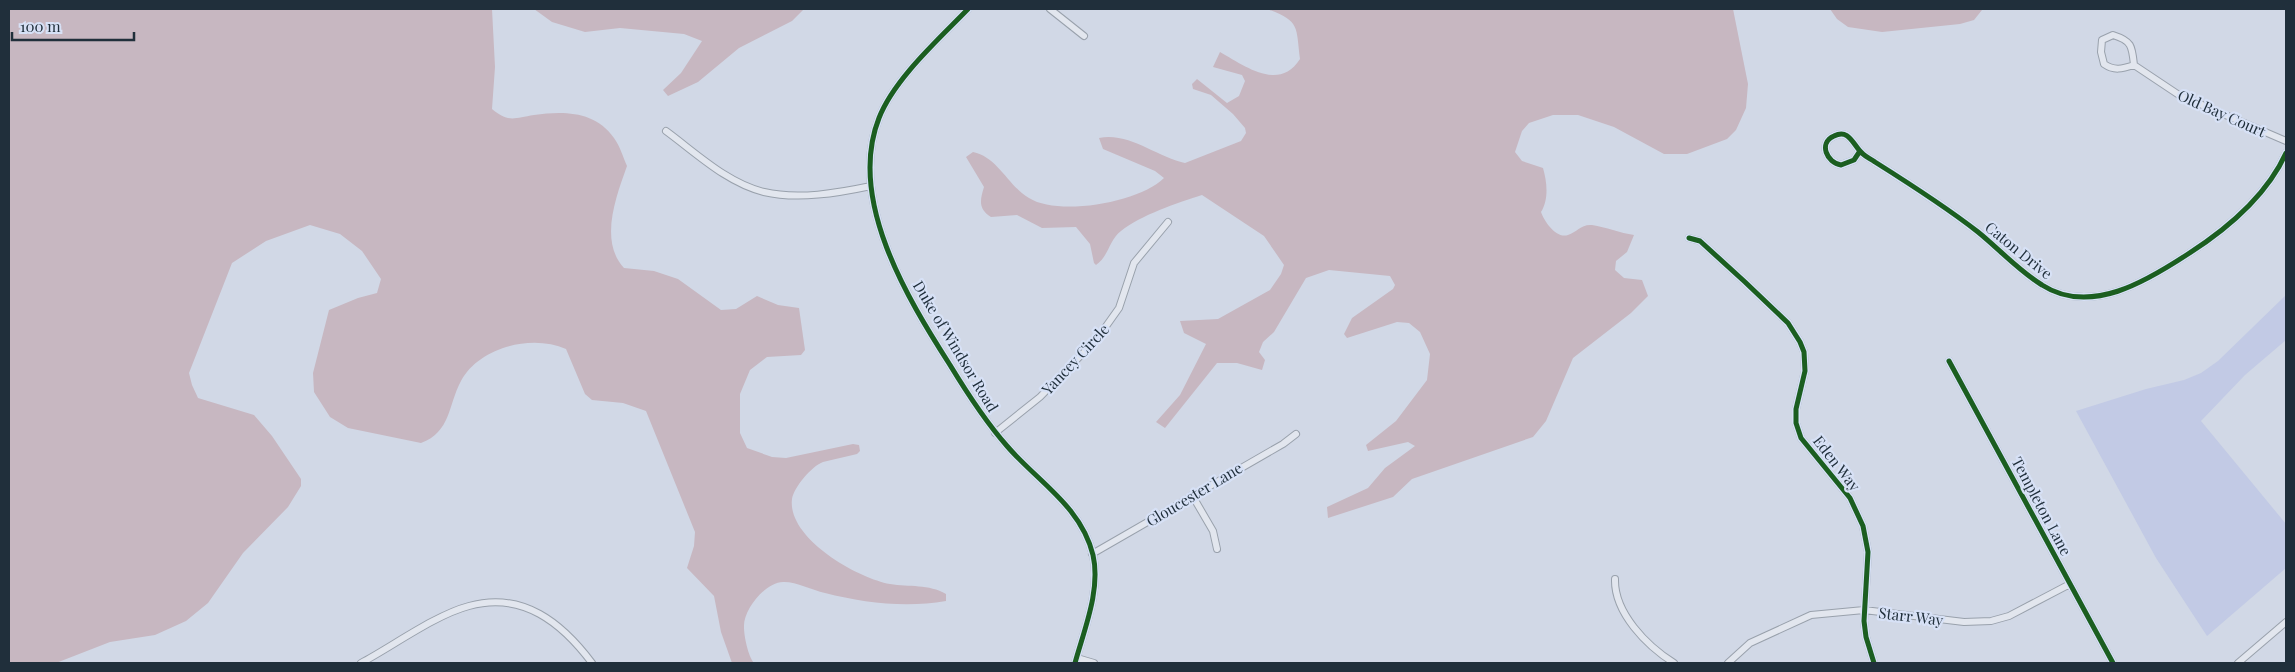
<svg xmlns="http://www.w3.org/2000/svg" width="2295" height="672" font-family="'Playfair Display',serif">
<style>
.farmland{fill:#c2cae5}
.water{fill:#c7b7c1}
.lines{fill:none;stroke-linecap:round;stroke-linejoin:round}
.street-casing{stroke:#99a1ac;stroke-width:8}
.street{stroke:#e2e6ee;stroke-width:6}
.cycleway-casing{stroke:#d7e1f6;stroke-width:8}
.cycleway{stroke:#1b5e20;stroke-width:5}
.labels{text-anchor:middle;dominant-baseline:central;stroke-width:4.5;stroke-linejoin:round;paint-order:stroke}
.street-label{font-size:15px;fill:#202f3b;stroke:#d7e1f6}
</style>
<rect width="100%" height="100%" fill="#d1d8e6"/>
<!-- farmland -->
<path class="farmland" d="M2286 295V340L2245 375 2201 421 2286 524V568L2207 636 2156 558 2076 411 2146 389 2184 380 2201 373 2218 361Z"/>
<!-- water -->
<path class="water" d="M9 9H492L495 67 492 109C509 123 514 118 534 115 564 111 595 111 614 138 620 146 623 157 627 166 616 197 599 241 624 268L654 271 678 279 721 310 736 309 757 296 778 305 799 308 805 350 801 355 767 357 750 370 740 394V433L747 448 772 457 786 458 853 444 859 445 860 451 857 454C846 457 834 459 823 462 812 466 794 487 792 499 787 538 857 578 890 584 909 587 929 584 946 594V601C906 608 864 603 825 593 812 590 797 582 784 582 766 581 743 610 744 627 744 636 748 656 754 663H732L721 632 714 596 687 568 694 546 695 532 646 411 623 403 592 400 585 394 566 349C532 334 479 347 461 381 448 405 451 432 421 443L348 428 330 417 314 392 313 373 329 310 358 298 377 293 381 279 362 251 340 234 310 225 266 241 232 263 189 373 192 385 198 398 254 415 272 436 301 479V486L288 507 243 553 208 603 186 621 155 635 110 642 56 663H9Z
M534 9H804L792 21 739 48 698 82 668 96 663 90 681 73 702 41 684 34 620 28 585 32 552 22Z
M1267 9H1733L1748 84 1746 108 1736 130 1727 139 1687 154H1664L1614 127 1578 115H1553L1529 123 1522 131 1515 152 1522 161 1543 168C1547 182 1549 199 1541 212 1544 221 1556 239 1568 235 1577 232 1581 224 1592 225 1606 227 1620 233 1634 235L1627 252 1616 261 1615 270 1624 278 1642 280 1648 296 1631 313 1573 358 1546 421 1533 437 1412 479 1393 497 1328 518 1327 507 1368 488 1385 468 1415 446 1408 442 1368 451 1366 445 1396 421 1427 380 1430 354 1420 332 1409 323 1397 322 1347 338 1344 334 1352 318 1393 289 1395 285 1390 276 1329 270 1306 278 1274 332 1263 342 1259 352 1265 360 1262 370 1237 363H1217L1165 428 1156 422 1180 395 1206 344 1184 333 1180 321 1218 319 1270 290 1281 274 1284 265 1264 236 1202 195C1179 202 1139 216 1121 231 1109 240 1109 256 1096 265L1094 263 1090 244 1076 227 1042 228 1017 215 991 217C978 209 980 200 984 187L966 157 973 152C998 157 1008 186 1029 198 1059 217 1140 202 1164 178L1155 171 1103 149 1099 138C1130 132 1156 157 1185 163L1241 141 1246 133 1245 128 1233 114 1211 95 1193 89 1192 84 1197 79 1227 103 1239 96 1245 81 1242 75 1213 67 1220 52C1245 66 1279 92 1300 59 1296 26 1300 21 1267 9Z
M1830 9H1981L1982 10 1974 20 1960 24 1882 32 1848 27 1837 19Z"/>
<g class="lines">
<defs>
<path id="street" d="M968 9C939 39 894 79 879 118 847 199 907 298 950 365 967 393 985 421 1007 446 1038 482 1081 506 1093 555 1101 590 1084 630 1075 663
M1050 9 1084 36
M2113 35C2132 41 2132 46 2134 65 2122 69 2114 71 2104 64L2101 52 2102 40Z
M2134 65 2179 95 2286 141
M666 131C696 153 727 183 764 192 798 200 838 193 871 186
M1860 151 1854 160 1841 165C1827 163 1818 143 1834 136 1850 128 1853 146 1863 154 1866 157 1871 159 1875 162 1910 184 1946 207 1978 232 1999 249 2019 271 2042 285 2090 316 2147 281 2188 254 2227 229 2267 195 2286 153
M1689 238 1700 241 1745 282 1788 323 1800 342 1804 352 1805 371 1796 409V423L1801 438 1850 498 1863 526 1868 552 1864 621 1866 637 1874 663
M1949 361 2113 663
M995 433 1040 397 1097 339 1119 308 1134 263 1168 222
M1192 495 1213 531 1217 549
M1092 554 1283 444 1296 434
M1615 579C1614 613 1647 646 1674 663
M1077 658 1094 663
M361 663C393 646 435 615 469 606 523 591 562 623 592 663
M1728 663 1750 643 1811 615 1864 610 1964 622 1991 621 2009 616 2070 584
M2238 663 2286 622"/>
</defs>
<!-- street casing -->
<use href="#street" class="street-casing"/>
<!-- street -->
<use href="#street" class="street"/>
<defs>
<path id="cycleway" d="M968 9C939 39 894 79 879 118 847 199 907 298 950 365 967 393 985 421 1007 446 1038 482 1081 506 1093 555 1101 590 1084 630 1075 663
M1860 151 1854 160 1841 165C1827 163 1818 143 1834 136 1850 128 1853 146 1863 154 1866 157 1871 159 1875 162 1910 184 1946 207 1978 232 1999 249 2019 271 2042 285 2090 316 2147 281 2188 254 2227 229 2267 195 2286 153
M1689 238 1700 241 1745 282 1788 323 1800 342 1804 352 1805 371 1796 409V423L1801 438 1850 498 1863 526 1868 552 1864 621 1866 637 1874 663
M1949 361 2113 663"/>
</defs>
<!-- cycleway casing -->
<use href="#cycleway" class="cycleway-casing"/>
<!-- cycleway -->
<use href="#cycleway" class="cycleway"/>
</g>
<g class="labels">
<!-- street labels -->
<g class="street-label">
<text transform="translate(2222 113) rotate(24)">Old Bay Court</text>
<text transform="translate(2019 250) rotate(39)">Caton Drive</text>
<text transform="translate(956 346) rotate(59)">Duke of Windsor Road</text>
<text transform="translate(1075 359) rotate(-47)">Yancey Circle</text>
<text transform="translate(1837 463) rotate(52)">Eden Way</text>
<text transform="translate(1194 494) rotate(-31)">Gloucester Lane</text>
<text transform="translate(2042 506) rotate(62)">Templeton Lane</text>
<text transform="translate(1911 616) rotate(7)">Starr Way</text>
</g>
</g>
<!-- border -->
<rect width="2295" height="672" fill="none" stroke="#202f3b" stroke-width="20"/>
<!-- scale -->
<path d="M12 32v8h122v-8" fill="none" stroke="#202f3b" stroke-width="2.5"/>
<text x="20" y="32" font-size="15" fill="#202f3b" stroke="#d7e1f6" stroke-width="4" paint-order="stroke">100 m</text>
</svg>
